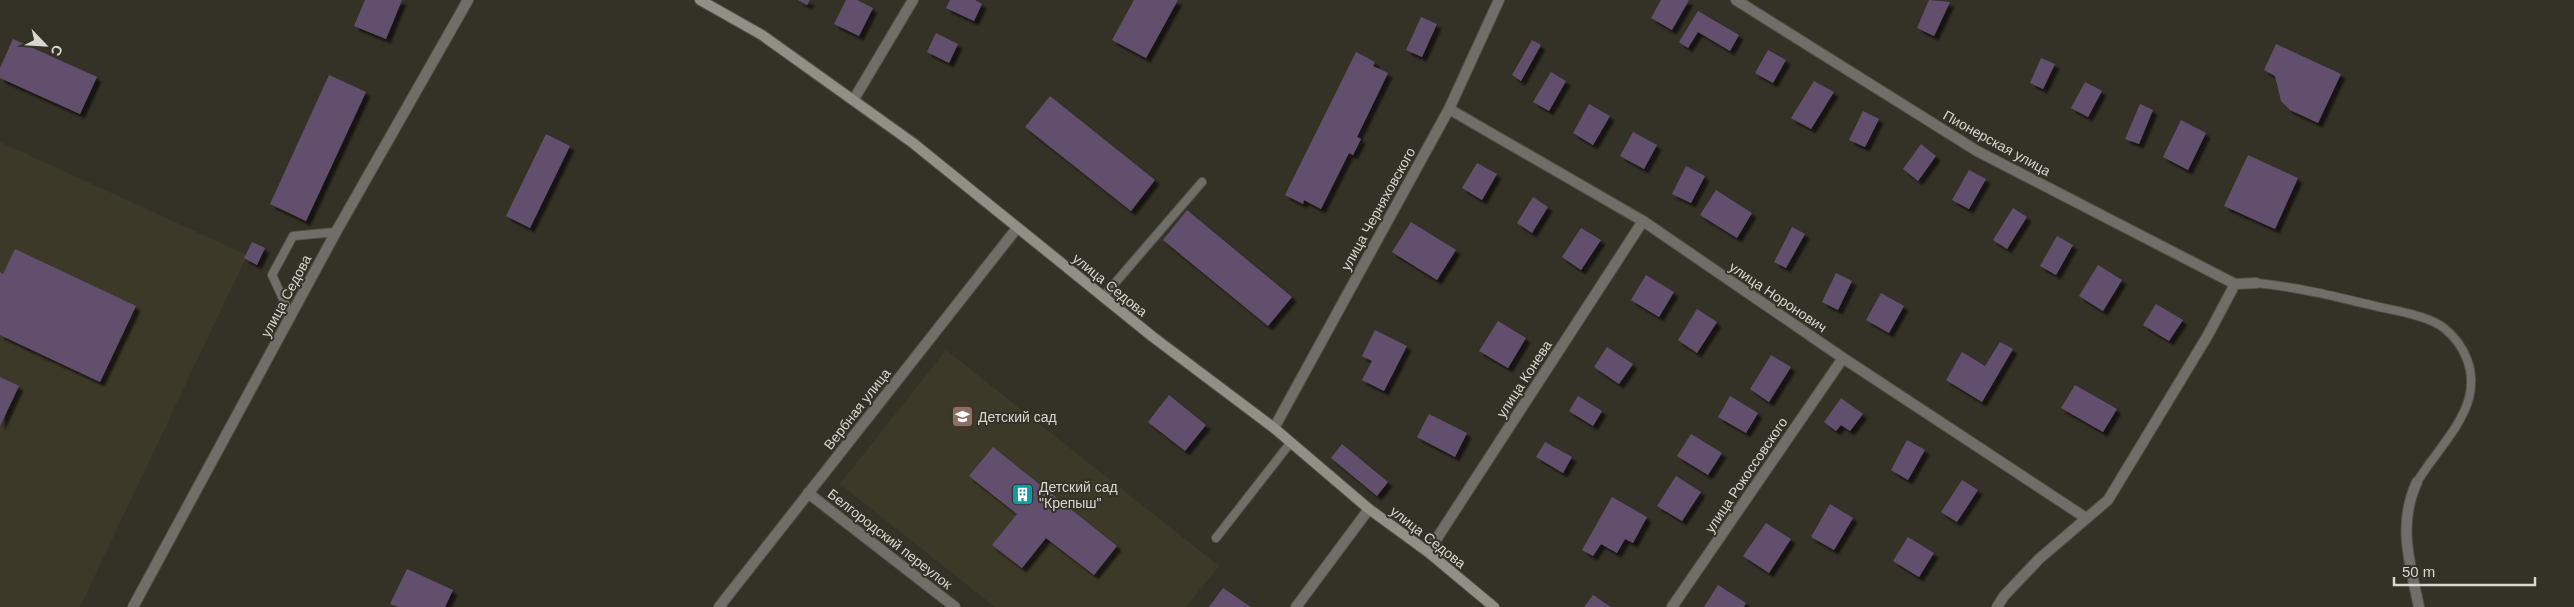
<svg xmlns="http://www.w3.org/2000/svg" width="2574" height="607" font-family="Helvetica,sans-serif">
<style>
.built{fill:#3d3928}
.building{fill:#624f6e;filter:url(#shadow)}
.lines{fill:none;stroke-linecap:round;stroke-linejoin:round}
.lane-casing{stroke:#525045;stroke-width:10}
.street-casing{stroke:#525045;stroke-width:12}
.secondary-casing{stroke:#525045;stroke-width:12}
.lane{stroke:#706e68;stroke-width:8}
.street{stroke:#706e68;stroke-width:10}
.secondary{stroke:#928f87;stroke-width:10}
.labels{text-anchor:middle;dominant-baseline:central;stroke-width:4;stroke-linejoin:round;paint-order:stroke}
.street-label{font-size:14px;fill:#d8d6d0;stroke:#343227}
.poi-label{font-size:14px;fill:#d8d6d0;stroke:#343227;text-anchor:start}
</style>
<defs>
<filter id="shadow"><feDropShadow dx="4.5" dy="4.5" stdDeviation="1" flood-color="#0009"/></filter>
</defs>
<rect width="100%" height="100%" fill="#343227"/>
<!-- built -->
<path class="built" d="M0 142 247 255 80 607H0Z
M946 350 1219 566 1186 607H995L840 484Z"/>
<!-- building -->
<path class="building" d="M365 0H402L386 39 354 26Z
M798 0H810L807 5Z
M846 0H857L873 8 859 36 834 24Z
M950 0H975L982 4 974 21 946 8Z
M1134 0H1178L1146 58 1112 40Z
M1661 0H1689L1672 30 1651 18Z
M1929 0 1950 2 1934 36 1917 28Z
M1698 11 1739 35 1730 51 1698 32 1688 48 1679 42Z
M1421 17 1437 24 1422 57 1406 50Z
M936 33 958 44 949 63 927 52Z
M13 39 97 77 80 114 0 78V68Z
M1532 40 1541 45 1521 81 1512 75Z
M2276 44 2341 74 2318 123 2290 110 2281 101 2275 76 2264 70Z
M1768 50 1786 60 1773 83 1755 73Z
M1356 52 1375 62 1373 66 1388 73 1357 137 1361 139 1353 155 1349 153 1321 209 1304 200 1303 204 1285 195Z
M2041 58 2055 64 2043 89 2030 83Z
M1551 72 1566 81 1549 111 1533 102Z
M329 75 366 92 306 221 270 204Z
M1814 81 1834 92 1811 129 1791 118Z
M2085 82 2102 91 2088 117 2071 108Z
M1050 96 1155 180 1131 211 1025 127Z
M1589 104 1610 116 1593 145 1573 133Z
M2140 104 2153 110 2139 144 2125 139Z
M1863 111 1879 119 1865 147 1849 140Z
M2181 120 2206 133 2188 170 2163 157Z
M1633 132 1657 145 1644 169 1620 156Z
M546 134 570 146 530 228 506 216Z
M1921 144 1936 156 1918 181 1903 169Z
M2248 155 2298 178 2275 229 2224 206Z
M1477 163 1497 174 1482 200 1462 188Z
M1686 166 1705 176 1691 203 1672 194Z
M1969 170 1986 179 1969 209 1952 200Z
M1716 190 1752 213 1737 238 1700 215Z
M1533 197 1548 207 1532 233 1517 223Z
M2013 208 2027 217 2007 249 1993 240Z
M1187 210 1292 297 1268 326 1163 240Z
M1411 222 1456 250 1437 280 1392 252Z
M1792 227 1805 234 1786 268 1774 262Z
M1581 228 1601 240 1581 270 1562 257Z
M2057 236 2073 245 2056 275 2040 266Z
M252 242 265 248 257 265 244 258Z
M15 249 136 306 100 382 0 335V272L3 274Z
M2098 265 2122 280 2103 311 2079 296Z
M1836 273 1852 281 1838 310 1822 302Z
M1646 275 1674 292 1659 317 1631 300Z
M1881 293 1904 306 1889 333 1866 320Z
M2156 304 2183 320 2169 341 2143 325Z
M1697 309 1717 322 1697 353 1678 340Z
M1498 321 1526 338 1508 368 1479 351Z
M1375 330 1407 346 1384 391 1362 380 1372 361 1362 356Z
M2000 342 2013 349 1982 402 1946 380 1962 352 1985 366Z
M1607 347 1633 364 1619 384 1594 367Z
M1771 355 1791 367 1769 402 1750 389Z
M0 377 19 386 0 426Z
M2075 385 2117 409 2103 432 2061 408Z
M1169 395 1206 425 1185 451 1148 422Z
M1578 396 1602 411 1593 426 1569 411Z
M1730 396 1758 413 1746 433 1718 417Z
M1841 398 1863 414 1850 431 1841 425 1836 431 1824 422Z
M1429 414 1467 433 1455 457 1417 437Z
M1691 434 1722 453 1708 475 1677 456Z
M1907 440 1925 450 1908 480 1891 470Z
M1545 442 1572 457 1563 473 1536 457Z
M1342 444 1388 482 1377 496 1331 458Z
M993 447 1117 546 1094 575 1046 538 1022 568 992 545 1017 514 969 476Z
M1676 476 1701 492 1682 521 1657 506Z
M1962 480 1978 490 1957 522 1941 512Z
M1612 497 1647 517 1633 543 1625 539 1617 553 1601 544 1593 556 1582 550Z
M1830 504 1853 518 1834 550 1811 537Z
M1766 523 1791 539 1769 573 1743 556Z
M1908 537 1934 553 1919 577 1893 561Z
M407 569 453 590 445 607H398L390 604Z
M1718 585 1746 603 1744 607H1704Z
M1223 588 1251 607H1209Z
M1593 595 1611 607H1584Z"/>
<g class="lines">
<defs>
<path id="lane" d="M2256 283C2298 287 2338 297 2379 307 2397 311 2429 316 2444 328 2465 345 2476 371 2469 398 2462 426 2432 457 2417 482
M1103 297 1202 182
M291 316 272 275 293 236 336 232
M1216 538 1291 442"/>
<path id="street" d="M1736 0 1977 151 2235 284 2256 283
M854 99 913 0
M1449 109 1643 221 1843 358 2086 518
M1274 428 1449 109 1499 0
M2417 482C2397 525 2410 563 2419 607
M808 493 955 607
M1428 552 1643 221
M133 607 336 232 468 0
M719 607 1017 228
M1296 607 1369 509
M1672 607 1843 358
M1997 607 2004 596 2039 559 2108 500 2208 335 2235 284"/>
<path id="secondary" d="M700 0 762 35 913 143 1153 337 1274 428 1369 509 1428 552 1494 607"/>
</defs>
<!-- lane casing -->
<use href="#lane" class="lane-casing"/>
<!-- street casing -->
<use href="#street" class="street-casing"/>
<!-- secondary casing -->
<use href="#secondary" class="secondary-casing"/>
<!-- lane -->
<use href="#lane" class="lane"/>
<!-- street -->
<use href="#street" class="street"/>
<!-- secondary -->
<use href="#secondary" class="secondary"/>
</g>
<!-- icons -->
<defs>
<symbol id="school-square" viewBox="-11 -11 22 22"><rect x="-9" y="-9" width="18" height="18" rx="4" fill="#8d6e63" stroke="#343227"/><path d="M0-5L7-2L0 1L-7-2ZM-4 1L0 2.5L4 1V4Q0 6-4 4Z" fill="#fff"/></symbol>
<symbol id="building-square" viewBox="-11 -11 22 22"><rect x="-9" y="-9" width="18" height="18" rx="4" fill="#0f9aa8" stroke="#343227"/><path d="M-4-6H4V6H1V3H-1V6H-4ZM-2.5-4.3h1.7v1.8h-1.7ZM.8-4.3h1.7v1.8H.8ZM-2.5-1h1.7V.8h-1.7ZM.8-1h1.7V.8H.8Z" fill="#fff"/></symbol>
</defs>
<g fill-rule="evenodd">
<use href="#school-square" x="950" y="404" width="25" height="25"/>
<use href="#building-square" x="1010" y="482" width="25" height="25"/>
</g>
<g class="labels">
<!-- street labels -->
<g class="street-label">
<text transform="translate(1997 143) rotate(29)">Пионерская улица</text>
<text transform="translate(1378 209) rotate(-61)">улица Черняховского</text>
<text transform="translate(1110 285) rotate(39)">улица Седова</text>
<text transform="translate(286 296) rotate(-62)">улица Седова</text>
<text transform="translate(1778 297) rotate(34)">улица Норонович</text>
<text transform="translate(1524 379) rotate(-57)">улица Конева</text>
<text transform="translate(857 409) rotate(-52)">Вербная улица</text>
<text transform="translate(1746 475) rotate(-56)">улица Рокоссовского</text>
<text transform="translate(1428 537) rotate(38)">улица Седова</text>
<text transform="translate(890 539) rotate(38)">Белгородский переулок</text>
</g>
<!-- poi labels -->
<g class="poi-label">
<text x="978" y="417">Детский сад</text>
<text x="1039" y="487">Детский сад<tspan x="1039" dy="16">"Крепыш"</tspan></text>
</g>
</g>
<!-- north arrow -->
<g transform="translate(45 45) rotate(115)" stroke="#343227" stroke-width="4" paint-order="stroke">
<path d="M0-4L9 19L0 12L-9 19Z" fill="#d8d6d0"/>
<text y="-8" font-size="14" font-weight="bold" text-anchor="middle" fill="#d8d6d0">С</text>
</g>
<!-- scale -->
<path d="M2394 577v8h141v-8" fill="none" stroke="#d8d6d0" stroke-width="2.5"/>
<text x="2402" y="577" font-size="15" fill="#d8d6d0" stroke="#343227" stroke-width="4" paint-order="stroke">50 m</text>
</svg>
